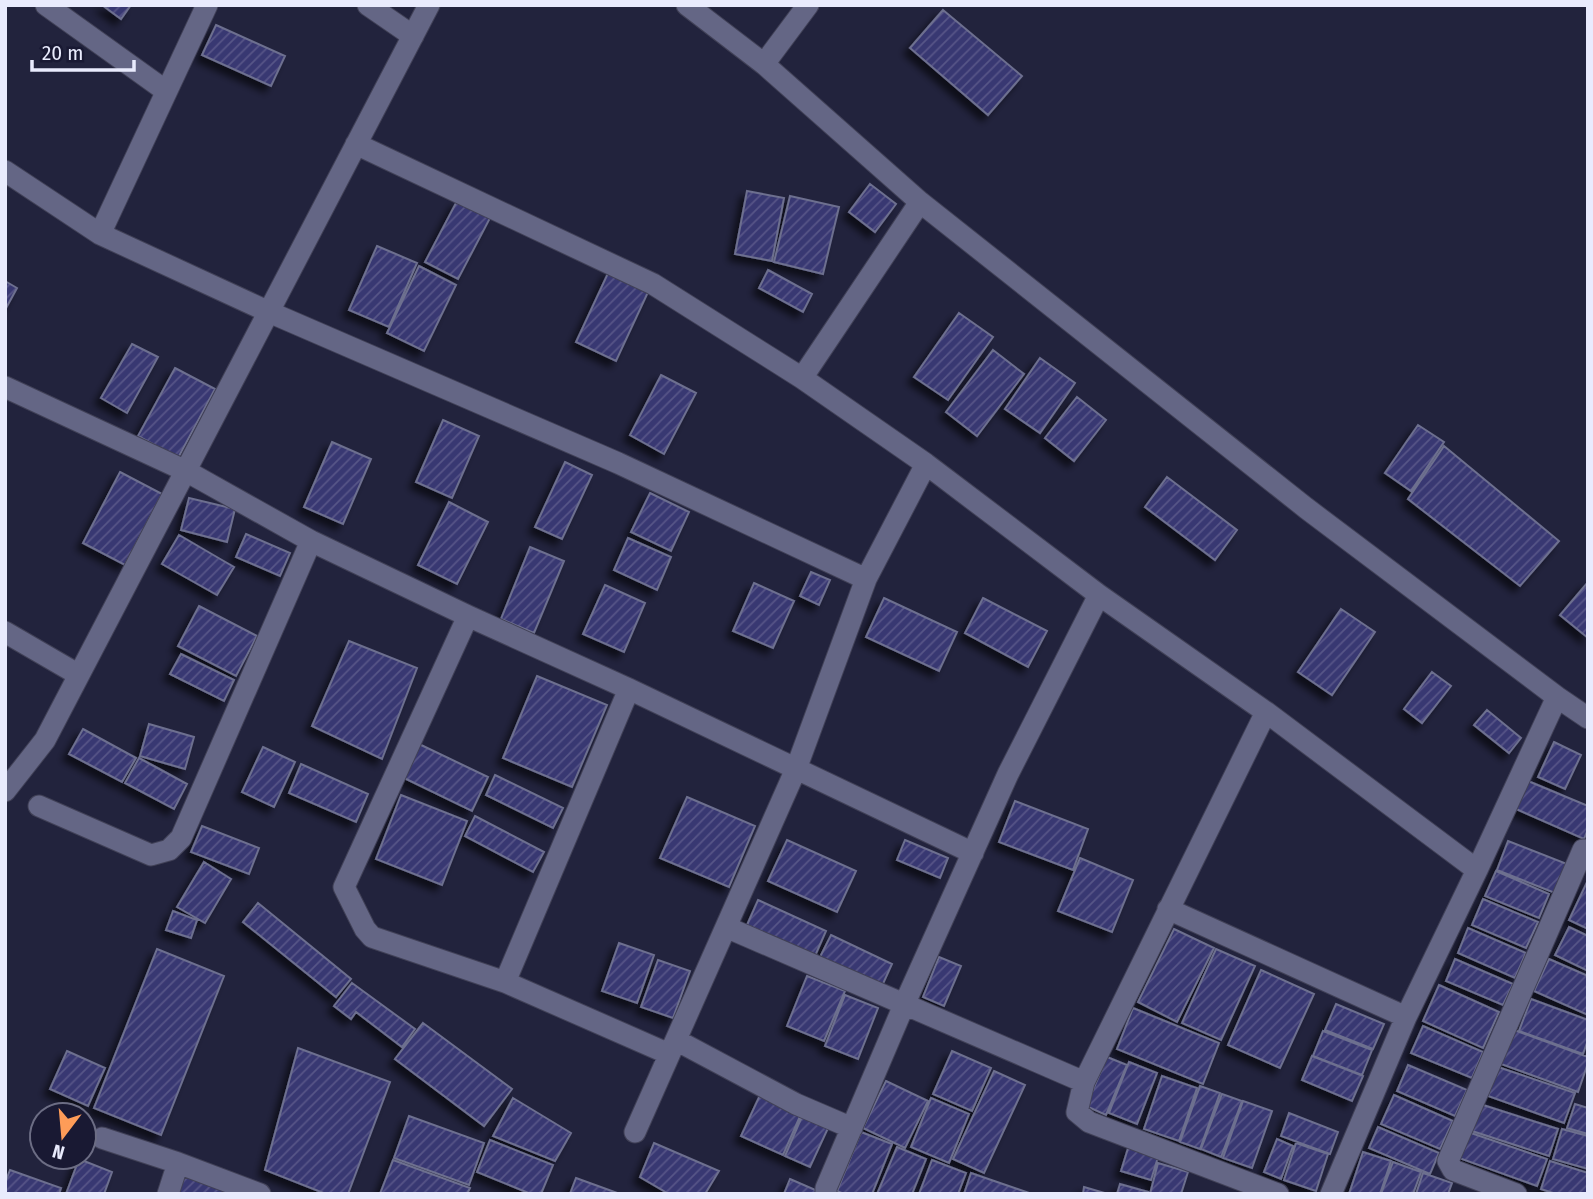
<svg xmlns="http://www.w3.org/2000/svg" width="1593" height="1199" font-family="'Fira Sans Condensed',sans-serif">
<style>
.building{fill:url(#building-hatch);stroke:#6d6f8f;stroke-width:2;filter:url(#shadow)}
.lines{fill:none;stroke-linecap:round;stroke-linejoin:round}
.minor-casing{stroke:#414157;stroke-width:23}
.minor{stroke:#646685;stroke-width:21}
</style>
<defs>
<pattern id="building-hatch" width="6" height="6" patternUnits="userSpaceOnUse" patternTransform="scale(1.75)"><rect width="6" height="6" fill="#393872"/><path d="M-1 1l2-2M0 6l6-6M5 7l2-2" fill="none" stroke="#565587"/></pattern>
<filter id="shadow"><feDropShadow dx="-6" dy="6" stdDeviation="3.5" flood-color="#0009"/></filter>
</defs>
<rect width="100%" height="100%" fill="#22233d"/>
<!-- building -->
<path class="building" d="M102 5H131L121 19Z
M943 10 1022 76 988 115 910 48Z
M216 25 285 56 271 86 202 55Z
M870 184 896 204 875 232 849 212Z
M747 191 784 198 772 261 735 254Z
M790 196 839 207 823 274 774 262Z
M457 201 490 218 458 279 425 262Z
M377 246 417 263 389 327 349 310Z
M419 266 456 285 424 351 387 333Z
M768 270 812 294 803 312 759 288Z
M609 271 649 290 616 361 576 342Z
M5 281 17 288 5 310Z
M959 313 993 337 948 400 914 377Z
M132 344 158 357 127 413 101 398Z
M993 350 1024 374 977 436 946 412Z
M1040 358 1075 383 1040 433 1005 409Z
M175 368 215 389 178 458 138 436Z
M661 375 696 393 664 454 630 435Z
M1077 397 1106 420 1074 461 1045 438Z
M443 420 479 436 452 498 416 482Z
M1418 425 1444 442 1411 491 1385 473Z
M332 442 371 459 343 524 304 507Z
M1444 446 1559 541 1520 586 1408 499Z
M565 462 592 475 562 539 535 527Z
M120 472 162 494 125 565 83 543Z
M1167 477 1237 530 1215 560 1145 507Z
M650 493 689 512 671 551 631 532Z
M189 498 235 509 227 542 181 530Z
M449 502 488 522 457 584 418 565Z
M246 534 290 553 280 576 236 557Z
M179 535 234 567 217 595 162 564Z
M628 538 671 557 657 590 614 570Z
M530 547 564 561 534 633 501 619Z
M811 572 830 580 819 605 800 596Z
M1588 582V638L1560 615Z
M754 583 794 601 773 648 733 631Z
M605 585 645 603 624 652 583 634Z
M884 598 957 632 939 671 866 637Z
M983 598 1047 631 1028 667 965 633Z
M199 606 257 636 236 676 178 646Z
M1341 609 1375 632 1332 695 1298 672Z
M349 641 417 668 382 759 312 726Z
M181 654 234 680 224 701 170 674Z
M1432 672 1451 686 1422 723 1404 709Z
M537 676 607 705 572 787 503 758Z
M1487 710 1521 738 1509 753 1474 725Z
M149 724 194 737 185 769 140 756Z
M83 729 136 758 122 782 69 754Z
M1554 742 1581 755 1565 789 1538 777Z
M419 744 488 777 472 811 402 777Z
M263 747 295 762 274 807 242 792Z
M139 758 187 784 174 809 125 783Z
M301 764 368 794 356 822 289 793Z
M495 775 563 808 553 828 486 795Z
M1528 781 1588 806V829L1584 839 1516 809Z
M401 795 467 821 442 885 376 859Z
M687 797 755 826 729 887 660 858Z
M1015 801 1088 829 1073 870 999 842Z
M475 816 544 852 533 872 465 836Z
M202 826 259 848 249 874 191 852Z
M787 840 856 871 837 912 768 881Z
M905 840 948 858 940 878 897 860Z
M1508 841 1567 864 1555 893 1497 870Z
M1080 858 1133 880 1112 932 1058 911Z
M204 862 231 879 205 923 177 907Z
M1496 871 1549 894 1539 918 1485 896Z
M1588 880V929L1569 920Z
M1483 899 1538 922 1526 948 1472 925Z
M758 900 826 931 815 956 747 925Z
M258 903 351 979 336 997 243 922Z
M173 911 197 920 191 938 166 930Z
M1569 927 1588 936V971L1555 955Z
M1468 928 1526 953 1515 978 1458 953Z
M1174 929 1214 948 1177 1022 1138 1002Z
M831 935 892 964 882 986 820 957Z
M619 943 654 955 637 1003 602 991Z
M157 949 224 976 161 1135 94 1108Z
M1216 949 1255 966 1221 1040 1182 1023Z
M939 957 961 966 944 1006 923 997Z
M1455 959 1513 984 1503 1005 1446 981Z
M1549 959 1588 976V1015L1534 991Z
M658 960 690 971 673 1018 641 1007Z
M1261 970 1314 994 1280 1068 1228 1045Z
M807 976 845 991 824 1041 787 1026Z
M352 983 415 1029 402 1047 356 1012 351 1019 334 1006Z
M1439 985 1499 1012 1483 1048 1423 1021Z
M845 995 878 1008 858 1059 825 1046Z
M1531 999 1588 1020V1040L1583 1054 1519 1031Z
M1336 1004 1384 1024 1373 1049 1325 1030Z
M1133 1008 1219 1043 1203 1084 1117 1049Z
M423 1023 512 1089 484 1126 395 1059Z
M1423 1026 1483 1052 1472 1078 1411 1053Z
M1514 1030 1588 1057V1063L1578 1092 1501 1064Z
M1323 1031 1372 1050 1362 1075 1313 1056Z
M298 1048 390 1082 348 1194H326L265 1170Z
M67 1051 105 1068 88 1106 50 1089Z
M952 1051 991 1068 972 1111 933 1094Z
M1312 1056 1363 1076 1352 1101 1302 1080Z
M1107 1057 1127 1065 1106 1115 1086 1106Z
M1129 1062 1157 1073 1137 1124 1109 1113Z
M1408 1065 1467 1090 1455 1116 1397 1091Z
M1498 1067 1575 1093 1564 1123 1488 1096Z
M994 1071 1025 1085 984 1173 953 1159Z
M1162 1076 1197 1088 1179 1141 1144 1129Z
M886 1081 928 1101 905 1148 863 1128Z
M1200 1086 1220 1093 1200 1149 1180 1142Z
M1222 1094 1242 1101 1221 1157 1201 1149Z
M760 1095 801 1114 783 1155 741 1136Z
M1394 1095 1453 1121 1440 1149 1381 1124Z
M513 1098 571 1133 555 1161 493 1136Z
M931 1098 969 1114 949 1163 911 1147Z
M1243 1101 1272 1111 1252 1168 1223 1158Z
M1480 1104 1558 1129 1549 1156 1472 1131Z
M1575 1104 1588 1108V1134L1567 1128Z
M1289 1113 1338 1132 1330 1154 1281 1136Z
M803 1114 829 1126 810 1167 785 1156Z
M409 1116 484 1143 469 1185 394 1158Z
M1378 1127 1439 1153 1430 1174 1369 1148Z
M1562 1129 1588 1136V1169L1553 1159Z
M861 1132 892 1144 872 1194H844L837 1191Z
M1468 1132 1547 1159 1537 1186 1459 1158Z
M1277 1139 1293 1146 1281 1179 1264 1172Z
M490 1140 553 1165 541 1194H531L477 1172Z
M654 1143 719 1171 705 1194H669L640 1177Z
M1296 1143 1328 1154 1316 1191 1284 1180Z
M1129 1145 1159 1154 1151 1180 1121 1171Z
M897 1147 926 1159 912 1194H877Z
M1363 1152 1391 1161 1380 1194H1349Z
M79 1159 112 1172 104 1194H66Z
M393 1160 470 1188 467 1194H380Z
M932 1160 966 1173 958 1194H919Z
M1550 1161 1588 1173V1194H1556L1541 1189Z
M1393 1162 1421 1172 1413 1194H1381Z
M1158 1163 1188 1172 1181 1194H1150Z
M10 1170 61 1188 59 1194H5V1183Z
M183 1172 250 1194H175Z
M971 1173 1032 1194H964Z
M1423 1173 1452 1183 1448 1194H1416Z
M576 1178 620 1194H570Z
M790 1179 820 1192 819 1194H784Z
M1120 1184 1148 1192 1147 1194H1117Z
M1084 1187 1108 1194H1083Z"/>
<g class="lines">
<defs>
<path id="minor" d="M46 5 166 91
M368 5 413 36
M687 5 764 64 920 202 1306 508 1557 697 1588 718
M764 64 808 5
M356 144 653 284 802 378 926 464 1099 595 1266 712 1477 870
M5 171 100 234 269 312 618 463 866 579
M100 234 207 5
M802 378 920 202
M5 387 186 471 311 541 468 616 629 689 973 853
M468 616 344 887 365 929 372 937 505 982 669 1054
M5 632 79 675
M5 791 45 740 429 5
M39 806 151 855 169 850 181 838 311 541
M1168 909 1406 1017
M726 927 1084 1082 1266 712
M505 982 629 689
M676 1040 796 1104 852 1128
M1084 1082 1077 1112 1089 1122 1278 1194
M635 1132 796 769 866 579 926 464
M102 1138 178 1163 260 1194
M168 1194 178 1163
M826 1194V1188L904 1005 1008 774 1099 595
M1331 1194 1406 1017 1477 870 1557 697
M1516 1194 1453 1170 1448 1161 1583 850H1588"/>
</defs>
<!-- minor casing -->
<use href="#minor" class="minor-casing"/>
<!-- minor -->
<use href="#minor" class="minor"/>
</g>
<!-- border -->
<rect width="1593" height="1199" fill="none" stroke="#e9ebfd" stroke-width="14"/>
<!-- north arrow -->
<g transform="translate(63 1136) rotate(196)"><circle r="33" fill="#191933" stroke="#6c6d84" stroke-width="2"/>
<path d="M0-5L12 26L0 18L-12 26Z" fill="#fe9c58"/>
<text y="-10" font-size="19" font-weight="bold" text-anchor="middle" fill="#e9ebfd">N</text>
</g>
<!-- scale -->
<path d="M32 60v10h102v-10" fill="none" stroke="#e9ebfd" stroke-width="3.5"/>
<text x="42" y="60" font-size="21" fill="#e9ebfd" stroke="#191933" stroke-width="5" paint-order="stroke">20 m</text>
</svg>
